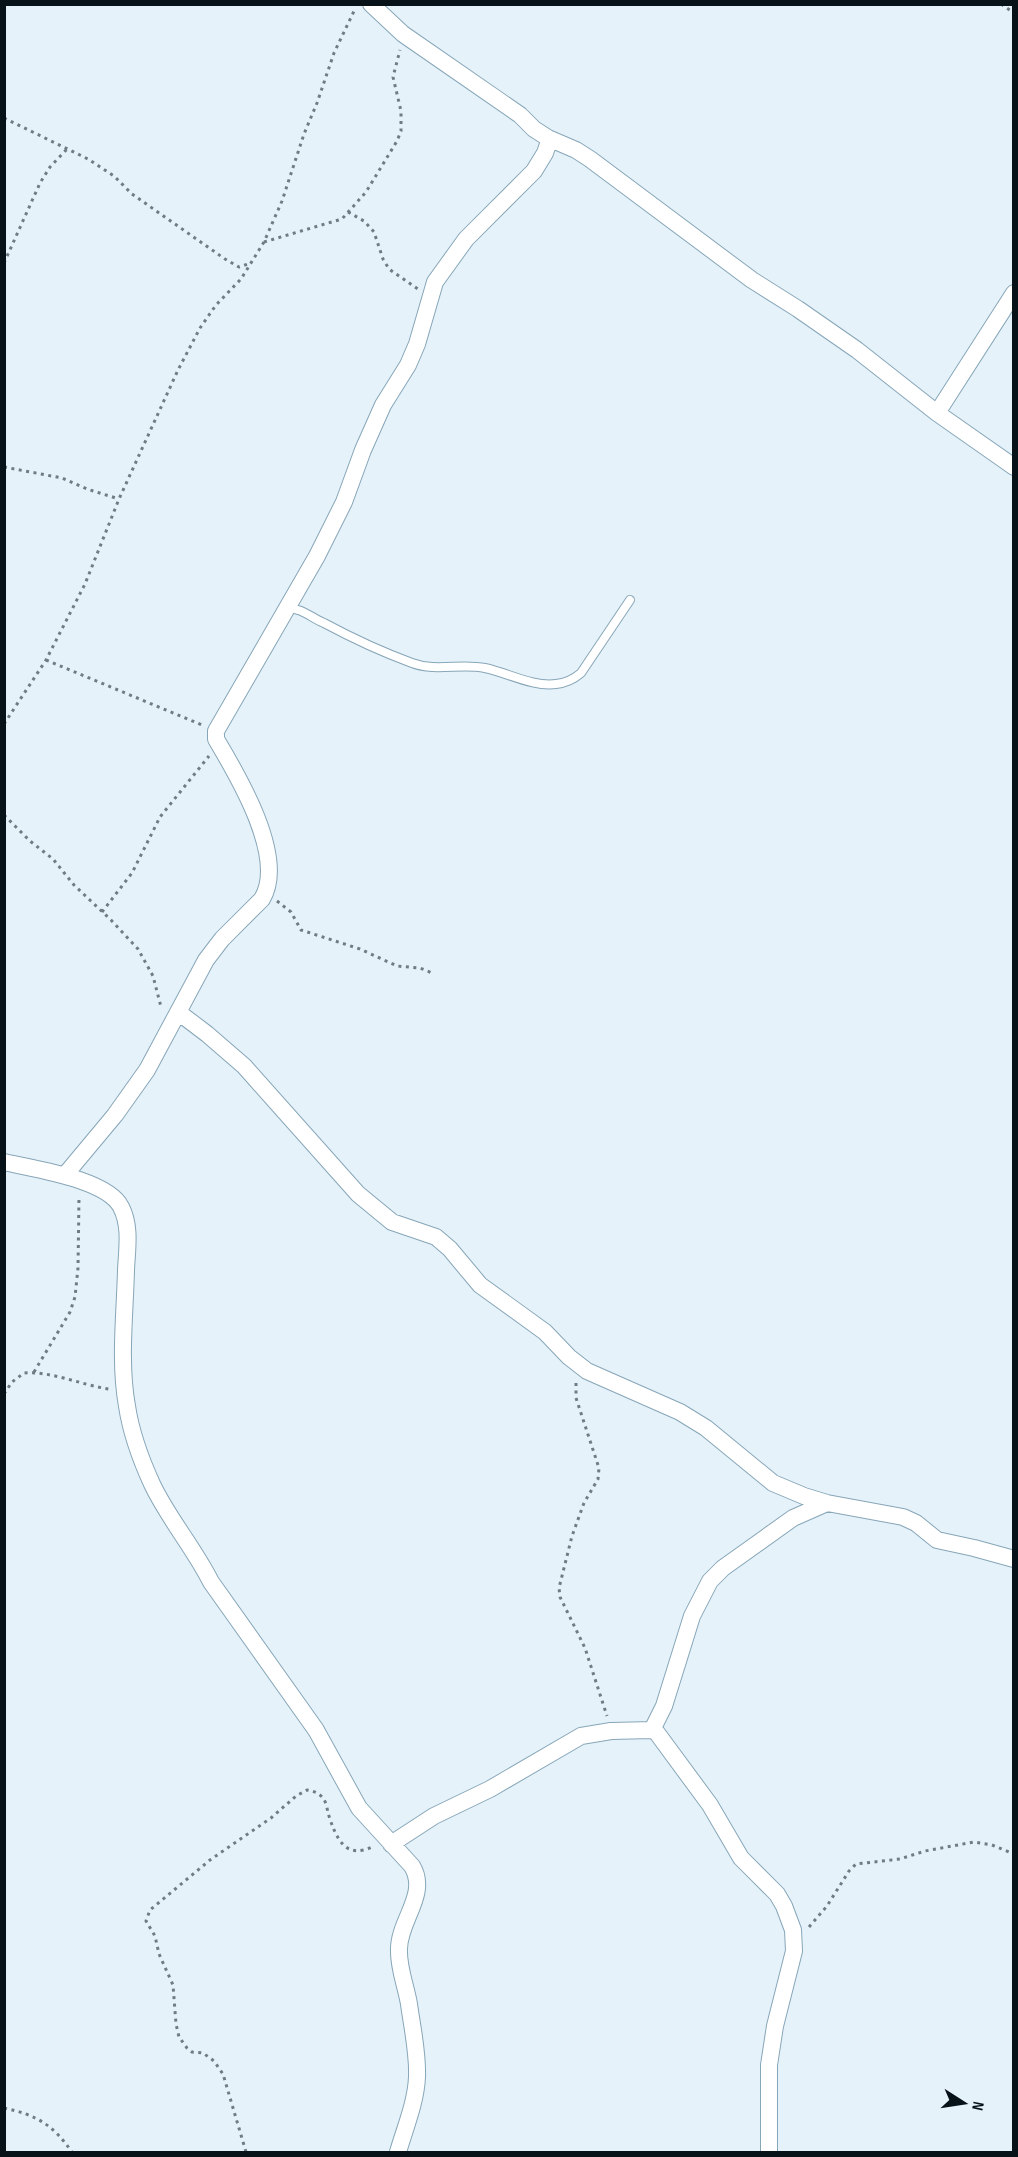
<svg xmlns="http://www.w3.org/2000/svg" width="1018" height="2157" font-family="'Sofia Sans Condensed',sans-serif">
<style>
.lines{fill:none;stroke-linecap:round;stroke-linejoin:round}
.service-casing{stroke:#87a6b8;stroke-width:10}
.minor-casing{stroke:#87a6b8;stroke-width:18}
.path{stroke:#707c83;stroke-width:3;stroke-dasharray:3 4.5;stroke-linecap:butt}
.service{stroke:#fff;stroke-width:8}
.minor{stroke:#fff;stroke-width:16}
</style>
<rect width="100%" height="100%" fill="#e5f2fa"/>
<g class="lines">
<defs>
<path id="service" d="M286 608C302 608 310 617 324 623 352 638 382 652 412 663 436 672 460 663 485 668 508 673 533 687 556 684 566 683 574 679 581 673L630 600"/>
<path id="minor" d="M371 4 403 34 520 115 534 129 548 138 576 150 590 159 752 280 798 309 857 350 937 413 1014 467
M937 413 1014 293
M178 1012 207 1034 244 1066 358 1194 392 1222 436 1237 450 1249 480 1285 545 1332 569 1357 587 1371 680 1412 706 1428 773 1483 804 1496 827 1503 903 1517 916 1523 937 1540 974 1548 1014 1559
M4 1162C33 1169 107 1179 121 1207 131 1226 127 1249 126 1270 125 1314 119 1362 127 1406 131 1433 141 1460 152 1484 168 1518 194 1548 211 1582L316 1730 359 1808 412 1866C429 1894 399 1920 399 1949 398 1967 406 1986 409 2004 412 2027 418 2052 417 2077 416 2102 405 2128 398 2152
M65 1175 115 1115 147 1070 206 960 222 939 262 899C287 858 238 776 216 739V731L317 556 344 502 363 450 383 405 408 365 417 344 435 282 466 239 534 171 545 153 548 144V138
M652 1730 664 1706 692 1616 710 1581 723 1568 793 1518 827 1503
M391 1844 434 1816 490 1789 581 1736 611 1731 652 1730 657 1733 710 1805 741 1858 777 1894 784 1906 793 1930 794 1951 775 2026 769 2065V2152"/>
</defs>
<!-- service casing -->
<use href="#service" class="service-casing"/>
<!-- minor casing -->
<use href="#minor" class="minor-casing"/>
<!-- path -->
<path class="path" d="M1001 4 1014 13
M4 118 88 159 114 176 132 194 225 259 239 267 248 264
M348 212 364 221 374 232 383 259 389 269 418 289
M264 242 342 219 366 192 397 141 401 131V111L393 77 400 50
M4 263 40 183 50 167 68 148
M4 467 62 478 87 489 119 499
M46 660 202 725
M4 724 46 660 85 584 119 499 178 370 200 328 216 305 241 279 264 242 282 201 304 134 317 103 334 53 355 9
M4 815 30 841 53 859 74 885 111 920 138 949 153 976 161 1007
M277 901 291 912 301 930 360 949 397 966 420 968 432 973
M102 912 132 873 160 817 209 756
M34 1372 70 1312 75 1297 78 1268 79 1197
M576 1383V1398L599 1468 598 1479 584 1503 572 1536 559 1588 560 1597 585 1648 607 1716
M4 1394 12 1382 24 1373C52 1371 81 1385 109 1389
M809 1927 827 1906 849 1871 856 1864 900 1859 925 1851 974 1842 992 1845 1014 1854
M4 2108C37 2115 53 2125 72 2152
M246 2152 223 2074 214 2061 203 2053 192 2052 187 2048 179 2037 176 2024 173 1985 159 1954 155 1936 146 1921 150 1910 210 1860 271 1818 296 1796 307 1790C312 1791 317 1792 321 1796 326 1800 327 1808 328 1813 336 1838 345 1861 374 1846"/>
<!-- service -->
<use href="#service" class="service"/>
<!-- minor -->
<use href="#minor" class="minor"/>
</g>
<!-- border -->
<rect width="1018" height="2157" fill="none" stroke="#061218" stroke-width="12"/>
<!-- north arrow -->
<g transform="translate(964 2103) rotate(102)" stroke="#e5f2fa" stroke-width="4.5" paint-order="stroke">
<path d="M0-4.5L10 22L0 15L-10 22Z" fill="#061218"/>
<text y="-9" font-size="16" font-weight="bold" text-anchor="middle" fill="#061218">N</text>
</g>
</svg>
